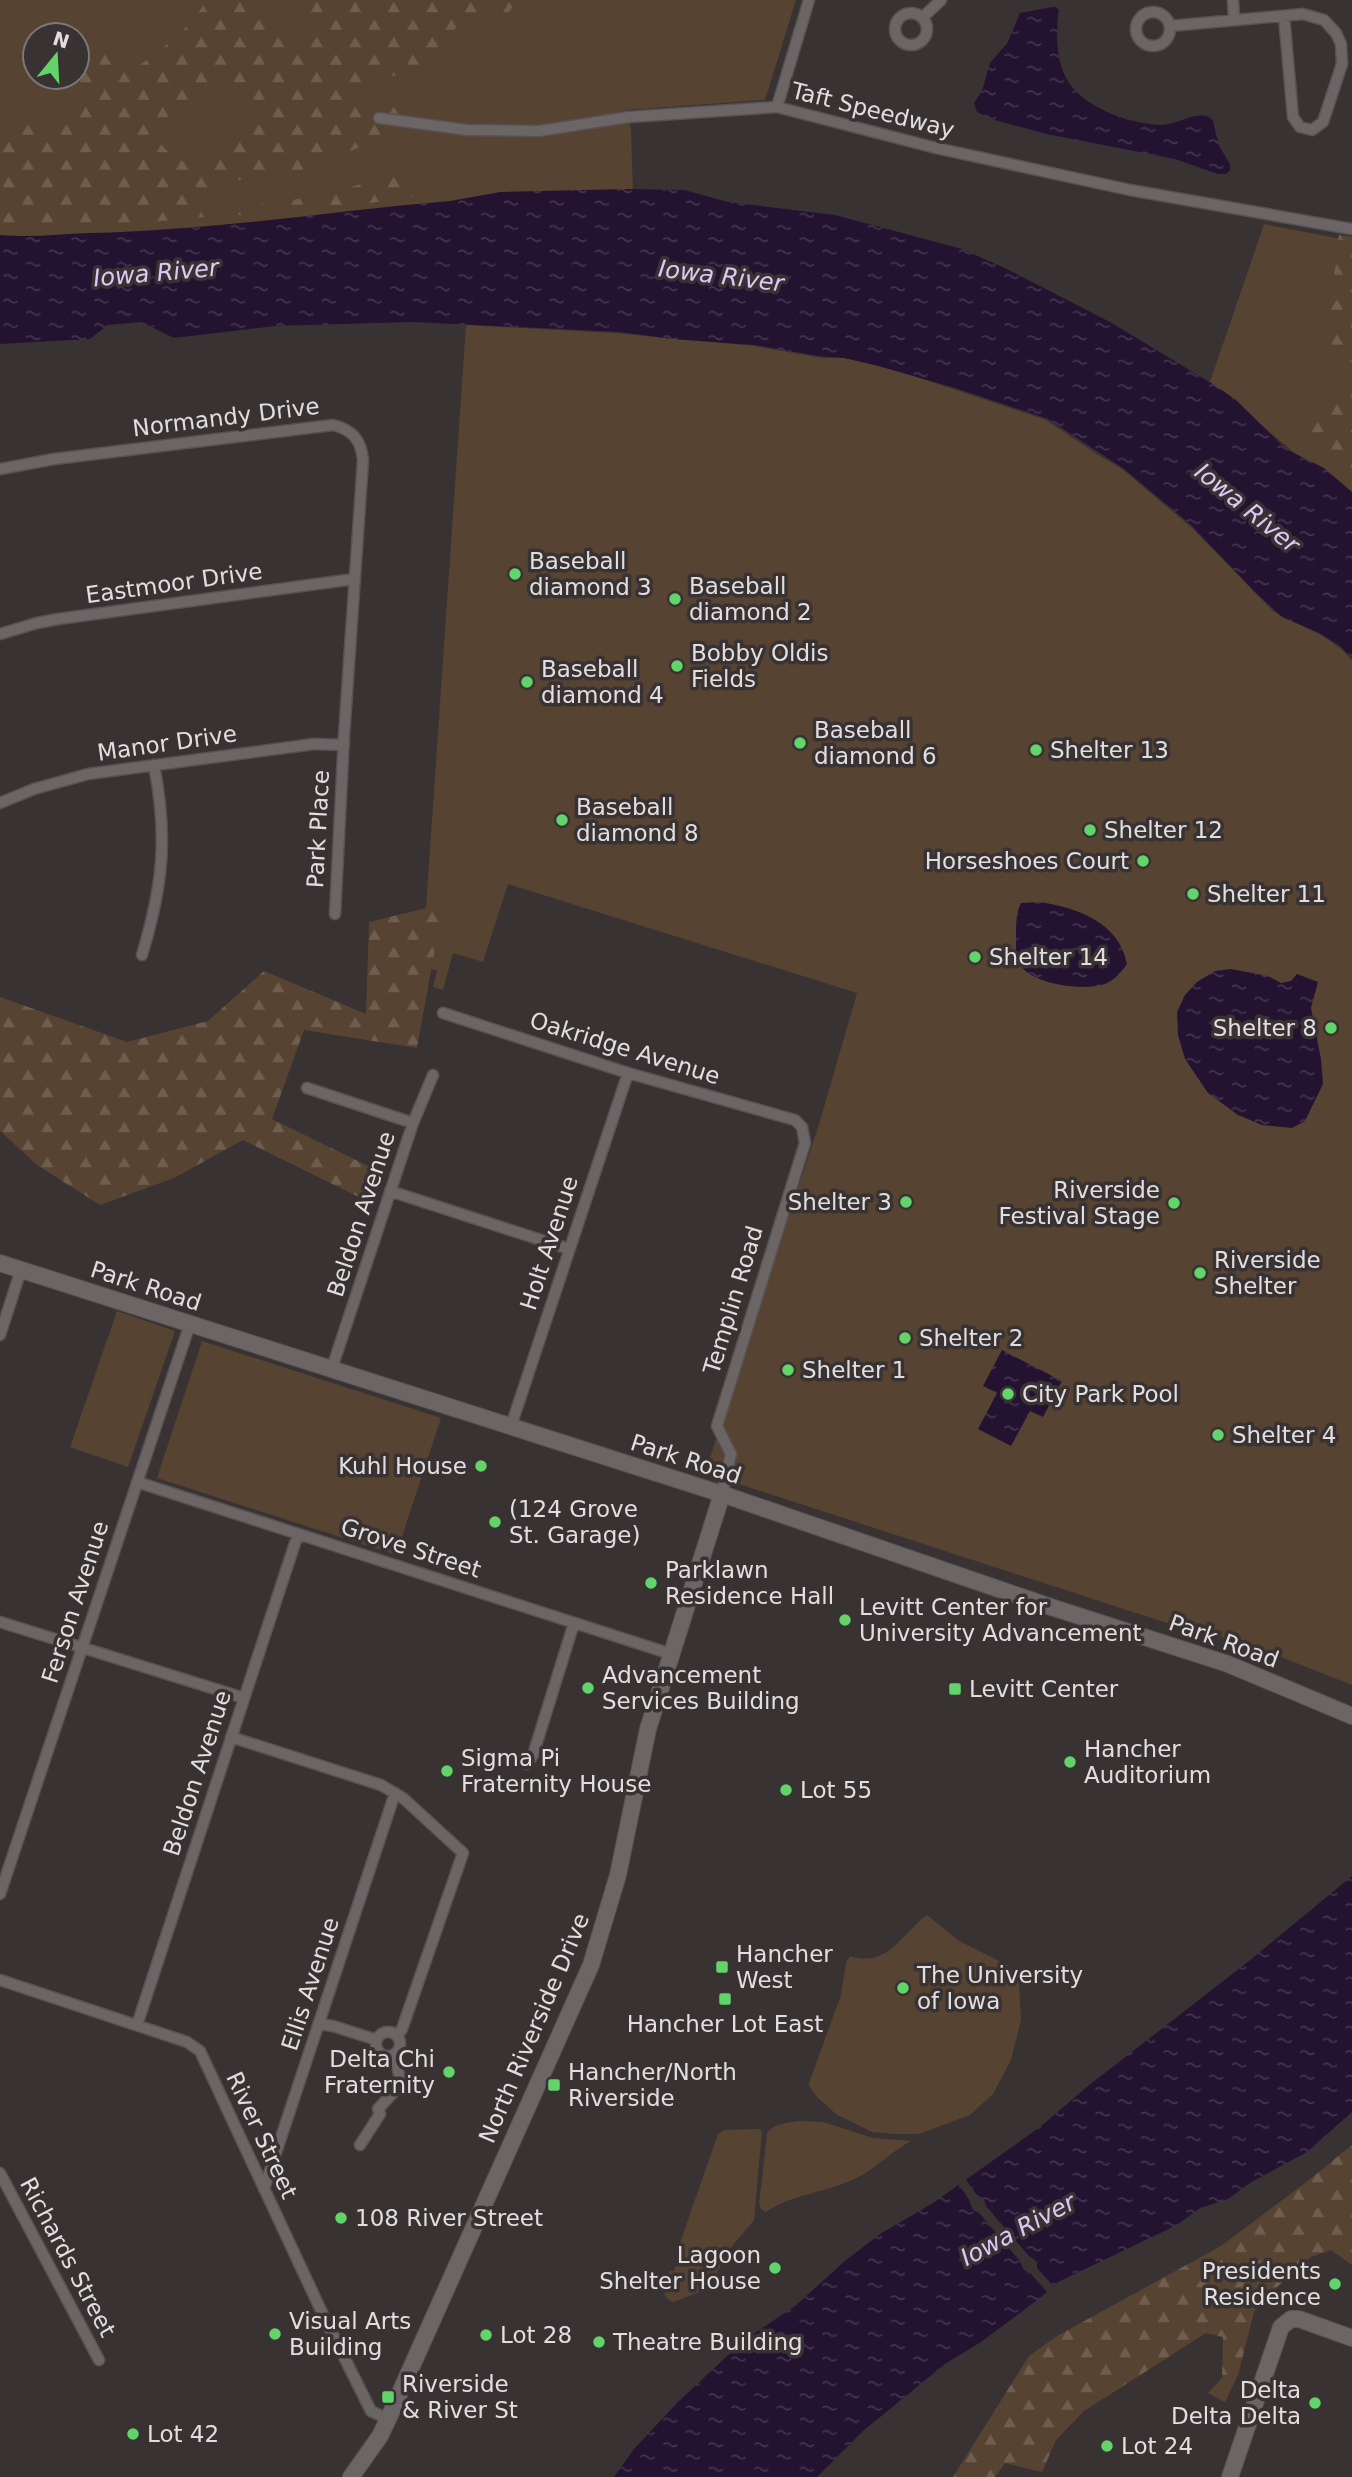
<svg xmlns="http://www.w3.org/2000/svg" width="1352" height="2477" font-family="'DejaVu Sans',sans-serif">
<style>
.green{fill:#574332;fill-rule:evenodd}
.forest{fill:url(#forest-firs);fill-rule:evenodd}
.water{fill:url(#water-ripples)}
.pier{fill:#383233}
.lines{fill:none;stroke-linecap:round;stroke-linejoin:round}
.street-casing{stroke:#565152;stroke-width:13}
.secondary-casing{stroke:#565152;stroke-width:18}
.street{stroke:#6c6566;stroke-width:10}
.secondary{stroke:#6c6566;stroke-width:16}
.poi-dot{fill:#62d469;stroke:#383233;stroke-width:2.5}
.labels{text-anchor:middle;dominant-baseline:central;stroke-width:7;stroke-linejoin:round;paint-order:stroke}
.street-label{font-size:23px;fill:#e2dedf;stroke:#383233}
.poi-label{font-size:23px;fill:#e2dedf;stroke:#383233;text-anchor:start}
.water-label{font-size:24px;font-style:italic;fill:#e1c6f7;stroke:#383233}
</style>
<defs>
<pattern id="forest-firs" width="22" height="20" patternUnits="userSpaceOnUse" patternTransform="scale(1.75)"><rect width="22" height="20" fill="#574332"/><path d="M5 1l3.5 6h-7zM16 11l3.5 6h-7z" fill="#6f5e4f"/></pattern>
<pattern id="water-ripples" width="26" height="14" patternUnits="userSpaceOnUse" patternTransform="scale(1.75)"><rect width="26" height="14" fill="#241231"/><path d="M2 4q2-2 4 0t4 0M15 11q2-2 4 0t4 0" fill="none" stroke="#44344e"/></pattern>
</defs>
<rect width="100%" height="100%" fill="#383233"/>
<!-- green -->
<path class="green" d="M0 0H796L765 100 626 110 631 129 633 195 0 241ZM35 35H77V77H35Z
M1264 224 1352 241V501L1210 382Z
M466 325 613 333 754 346 822 358H845L899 371 1046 420 1098 455 1122 469 1192 528 1274 612 1323 636 1341 649 1352 660V1685L1245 1643 1170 1624 705 1473 820 1121 857 993 508 884 483 962 453 953 443 990 433 987 437 971 422 966Z
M117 1311 175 1331 128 1467 70 1447Z
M202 1341 441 1418 396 1555 157 1478Z
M927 1915 959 1941 1007 1965 1014 1971 1019 1984 1021 2020 1011 2060 993 2094 970 2115 919 2134H896L872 2132 836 2114 818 2098 810 2088 809 2083 841 1995 846 1962 850 1956C888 1968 900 1935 927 1915Z
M798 2121 823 2122 873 2138 911 2141C890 2152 874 2171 852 2180 824 2193 792 2194 766 2212L762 2210 759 2204 767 2134C773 2123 787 2123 798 2121Z
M759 2129 762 2131 754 2220 732 2246 712 2281 700 2292 673 2302C658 2296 666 2283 670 2271H674L680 2256 676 2254 718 2134 724 2130Z"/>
<!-- forest -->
<path class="forest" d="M207 0H234L248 4 292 40 309 31 296 0H518L503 19H468L452 31 449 54 418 71 366 81 365 95 372 103H415L414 116 379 140 337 156 300 175 247 178 190 194 189 207C261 212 328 193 397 175L433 192 388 201 285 212 191 218 108 226 0 227V121L8 126 46 122 74 102 78 68 102 53 134 69C163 49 188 30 207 0ZM234 86 249 113 236 144 204 170 173 157 157 140 166 119 193 96Z
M1339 235 1352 237V484L1303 433 1326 411 1347 383 1321 315 1334 279 1336 248Z
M443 904 417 1048 304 1030 272 1119 374 1169 363 1199 243 1140 174 1178 100 1205 37 1165 0 1131V997L127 1042 208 1021 264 971 366 1014 369 922Z
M1352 2145V2265L1331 2250 1311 2257 1275 2289 1254 2312 1238 2375 1225 2402 1208 2393 1222 2378 1223 2337 1206 2333 1084 2411 1056 2440 1042 2472 1005 2463 995 2477H953L1029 2356 1057 2336 1221 2246 1305 2183Z"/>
<!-- water -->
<path class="water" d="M1057 6 1059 8C1056 33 1055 61 1069 83 1087 109 1131 124 1162 125 1178 125 1192 111 1209 117L1213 121 1219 146 1230 164V170L1226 174H1218L1175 159 1047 134 991 119 977 112 974 103 982 91 990 63 1008 42 1020 13Z
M627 189 684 190 728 202 835 215 962 249 1007 269 1110 322 1216 386 1236 400 1286 449 1324 468 1352 492V658L1340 646 1319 633 1282 617 1255 592 1191 525 1124 469 1048 419 958 389 875 365 844 358 818 356 755 345 672 339 620 332 412 322 276 326 174 338 141 322 108 325 90 339 0 344V235C30 238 60 234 90 233 211 231 330 211 450 201L500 192Z
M1039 902C1076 907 1119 922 1127 964 1122 971 1116 979 1107 983 1087 992 1034 985 1021 966 1015 958 1016 944 1016 935 1016 923 1016 913 1021 903Z
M1231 969 1268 976 1281 983 1291 981 1297 974 1318 982 1311 1008 1321 1059 1323 1084 1305 1121 1292 1128 1262 1125 1238 1115 1208 1093 1185 1059 1178 1035 1177 1012 1185 995 1197 982 1215 971Z
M1002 1350 1062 1381 1043 1417 1030 1411 1011 1446 978 1429 997 1393 983 1386Z
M1352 1876V2112L1307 2152 1250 2183 1228 2199 1200 2208 1177 2225 1058 2282 1040 2298 981 2342 945 2364 863 2431 817 2477H614L634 2449 677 2403 743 2341 795 2306 845 2261 880 2234 933 2203 1040 2127 1088 2086 1249 1961Z"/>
<!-- pier -->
<path class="pier" d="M964 2177 976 2194 984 2199 986 2206 1028 2255 1037 2262V2268L1056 2289 1049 2294 1031 2274 1024 2270 1019 2260 979 2213 973 2210 968 2198 957 2182Z"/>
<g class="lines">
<defs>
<path id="street" d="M1233 0 1234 20
M1136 29a17 17 0 1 1 34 0a17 17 0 1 1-34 0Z
M895 29a16 16 0 1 1 32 0a16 16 0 1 1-32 0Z
M922 18 941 0
M1170 26 1303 14 1324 20 1336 33 1341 44 1342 64 1323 122 1312 130 1300 127 1293 117 1284 16
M777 107 809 0
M379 118 467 130 539 131 629 117 777 107 936 148 1130 190 1352 229
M0 469 54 459 333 425C353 430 361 440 363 460L344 736 335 914
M0 634 37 623 58 619 354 579
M0 803 34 789 88 774 314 744 344 745
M142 955C163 885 168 837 154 765
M443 1013 628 1073 795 1120 802 1127 805 1143 717 1426 731 1454 722 1494
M307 1088 413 1123
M390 1191 569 1249
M0 1335 21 1270
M332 1368 413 1123 433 1075
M511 1426 628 1073
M137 1482 671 1654
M0 1622 244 1698
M231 1737 381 1785 403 1798 463 1853 402 2029 397 2036
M527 1764 533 1755 574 1623
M0 1894 190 1324
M0 1980 187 2042 200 2051 325 2319 371 2411 388 2419
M319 2024 333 2026 377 2040
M137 2025 298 1534
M376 2044a12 12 0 1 1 24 0a12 12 0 1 1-24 0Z
M360 2145 380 2114 378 2109 401 2084 395 2055
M0 2173 99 2360
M264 2189 395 1793"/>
<path id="secondary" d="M0 1263 722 1494 1051 1607 1228 1664 1352 1716
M351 2477 380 2436 390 2415 591 1965 618 1875 648 1729 722 1494
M1230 2477 1281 2327 1291 2319H1299L1352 2338"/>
</defs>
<!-- street casing -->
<use href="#street" class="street-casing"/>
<!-- secondary casing -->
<use href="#secondary" class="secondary-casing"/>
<!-- street -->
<use href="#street" class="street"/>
<!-- secondary -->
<use href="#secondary" class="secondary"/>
</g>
<!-- markers -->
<g class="poi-dot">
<circle cx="515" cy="574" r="7"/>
<circle cx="675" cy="599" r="7"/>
<circle cx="677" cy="666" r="7"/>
<circle cx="527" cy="682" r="7"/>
<circle cx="800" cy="743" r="7"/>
<circle cx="1036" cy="750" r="7"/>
<circle cx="562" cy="820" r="7"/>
<circle cx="1090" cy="830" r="7"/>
<circle cx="1143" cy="861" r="7"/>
<circle cx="1193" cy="894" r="7"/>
<circle cx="975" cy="957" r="7"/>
<circle cx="1331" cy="1028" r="7"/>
<circle cx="906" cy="1202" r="7"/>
<circle cx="1174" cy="1203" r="7"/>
<circle cx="1200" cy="1273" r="7"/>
<circle cx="905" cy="1338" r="7"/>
<circle cx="788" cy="1370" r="7"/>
<circle cx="1008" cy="1394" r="7"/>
<circle cx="1218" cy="1435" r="7"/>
<circle cx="481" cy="1466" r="7"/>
<circle cx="495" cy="1522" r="7"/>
<circle cx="651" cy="1583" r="7"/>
<circle cx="845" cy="1620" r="7"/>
<circle cx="588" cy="1688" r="7"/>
<rect x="948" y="1682" width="14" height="14" rx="3.5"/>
<circle cx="1070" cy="1762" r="7"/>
<circle cx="447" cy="1771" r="7"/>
<circle cx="786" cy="1790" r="7"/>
<rect x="715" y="1960" width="14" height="14" rx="3.5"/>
<circle cx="903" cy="1988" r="7"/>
<rect x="718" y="1992" width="14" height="14" rx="3.5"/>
<circle cx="449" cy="2072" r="7"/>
<rect x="547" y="2078" width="14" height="14" rx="3.5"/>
<circle cx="341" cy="2218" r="7"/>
<circle cx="775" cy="2268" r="7"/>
<circle cx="1335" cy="2284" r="7"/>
<circle cx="275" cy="2334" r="7"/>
<circle cx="486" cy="2335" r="7"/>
<circle cx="599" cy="2342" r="7"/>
<rect x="381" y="2390" width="14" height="14" rx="3.5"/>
<circle cx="1315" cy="2403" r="7"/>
<circle cx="133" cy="2434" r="7"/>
<circle cx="1107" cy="2446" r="7"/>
</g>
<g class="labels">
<!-- street labels -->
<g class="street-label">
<text transform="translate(873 110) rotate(14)">Taft Speedway</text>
<text transform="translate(226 417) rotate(-7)">Normandy Drive</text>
<text transform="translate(174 583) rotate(-8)">Eastmoor Drive</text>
<text transform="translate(167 743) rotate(-8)">Manor Drive</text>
<text transform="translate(318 829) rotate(-87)">Park Place</text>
<text transform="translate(625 1048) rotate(17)">Oakridge Avenue</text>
<text transform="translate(361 1214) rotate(-72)">Beldon Avenue</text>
<text transform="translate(549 1243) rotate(-72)">Holt Avenue</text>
<text transform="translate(146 1286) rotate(18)">Park Road</text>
<text transform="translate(733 1300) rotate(-73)">Templin Road</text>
<text transform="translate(686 1459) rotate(18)">Park Road</text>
<text transform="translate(411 1548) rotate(18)">Grove Street</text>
<text transform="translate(75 1602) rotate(-72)">Ferson Avenue</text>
<text transform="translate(1224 1641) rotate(20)">Park Road</text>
<text transform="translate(197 1773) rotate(-72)">Beldon Avenue</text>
<text transform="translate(310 1984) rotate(-72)">Ellis Avenue</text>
<text transform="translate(534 2028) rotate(-67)">North Riverside Drive</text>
<text transform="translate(262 2135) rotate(65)">River Street</text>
<text transform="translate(68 2257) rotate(62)">Richards Street</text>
</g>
<!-- poi labels -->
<g class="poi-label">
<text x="529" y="561">Baseball<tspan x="529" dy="26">diamond 3</tspan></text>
<text x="689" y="586">Baseball<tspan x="689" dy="26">diamond 2</tspan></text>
<text x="691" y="653">Bobby Oldis<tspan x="691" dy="26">Fields</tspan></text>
<text x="541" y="669">Baseball<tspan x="541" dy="26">diamond 4</tspan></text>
<text x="814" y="730">Baseball<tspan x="814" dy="26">diamond 6</tspan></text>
<text x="1050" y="750">Shelter 13</text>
<text x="576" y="807">Baseball<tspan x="576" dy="26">diamond 8</tspan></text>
<text x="1104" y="830">Shelter 12</text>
<text x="1129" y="861" text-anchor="end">Horseshoes Court</text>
<text x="1207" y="894">Shelter 11</text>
<text x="989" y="957">Shelter 14</text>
<text x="1317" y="1028" text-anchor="end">Shelter 8</text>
<text x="1160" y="1190" text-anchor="end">Riverside<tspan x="1160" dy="26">Festival Stage</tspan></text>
<text x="892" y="1202" text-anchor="end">Shelter 3</text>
<text x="1214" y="1260">Riverside<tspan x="1214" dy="26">Shelter</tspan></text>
<text x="919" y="1338">Shelter 2</text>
<text x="802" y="1370">Shelter 1</text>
<text x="1022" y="1394">City Park Pool</text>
<text x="1232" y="1435">Shelter 4</text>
<text x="467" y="1466" text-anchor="end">Kuhl House</text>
<text x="509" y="1509">(124 Grove<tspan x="509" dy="26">St. Garage)</tspan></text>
<text x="665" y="1570">Parklawn<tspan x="665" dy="26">Residence Hall</tspan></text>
<text x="859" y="1607">Levitt Center for<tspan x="859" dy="26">University Advancement</tspan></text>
<text x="602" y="1675">Advancement<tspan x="602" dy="26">Services Building</tspan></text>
<text x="969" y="1689">Levitt Center</text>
<text x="1084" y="1749">Hancher<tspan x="1084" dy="26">Auditorium</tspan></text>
<text x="461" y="1758">Sigma Pi<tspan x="461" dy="26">Fraternity House</tspan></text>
<text x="800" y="1790">Lot 55</text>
<text x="736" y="1954">Hancher<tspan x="736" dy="26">West</tspan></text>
<text x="917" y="1975">The University<tspan x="917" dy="26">of Iowa</tspan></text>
<text x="725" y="2024" text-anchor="middle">Hancher Lot East</text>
<text x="435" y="2059" text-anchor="end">Delta Chi<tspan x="435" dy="26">Fraternity</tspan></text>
<text x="568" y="2072">Hancher/North<tspan x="568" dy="26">Riverside</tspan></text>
<text x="355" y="2218">108 River Street</text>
<text x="761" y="2255" text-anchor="end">Lagoon<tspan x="761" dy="26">Shelter House</tspan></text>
<text x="1321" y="2271" text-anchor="end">Presidents<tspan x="1321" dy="26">Residence</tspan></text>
<text x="289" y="2321">Visual Arts<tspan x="289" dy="26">Building</tspan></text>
<text x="500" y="2335">Lot 28</text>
<text x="613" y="2342">Theatre Building</text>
<text x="402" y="2384">Riverside<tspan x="402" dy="26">&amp; River St</tspan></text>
<text x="1301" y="2390" text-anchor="end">Delta<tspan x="1301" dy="26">Delta Delta</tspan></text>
<text x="147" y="2434">Lot 42</text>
<text x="1121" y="2446">Lot 24</text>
</g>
<!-- water labels -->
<g class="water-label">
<text transform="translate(156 273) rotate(-5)">Iowa River</text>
<text transform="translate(721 276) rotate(7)">Iowa River</text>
<text transform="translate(1247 508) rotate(39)">Iowa River</text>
<text transform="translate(1018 2230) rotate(-28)">Iowa River</text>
</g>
</g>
<!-- north arrow -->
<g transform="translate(56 56) rotate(18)"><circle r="33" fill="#383233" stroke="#7c7778" stroke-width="2"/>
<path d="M0-5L12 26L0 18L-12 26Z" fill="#62d469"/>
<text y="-10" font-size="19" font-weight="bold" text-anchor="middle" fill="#e2dedf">N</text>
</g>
</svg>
